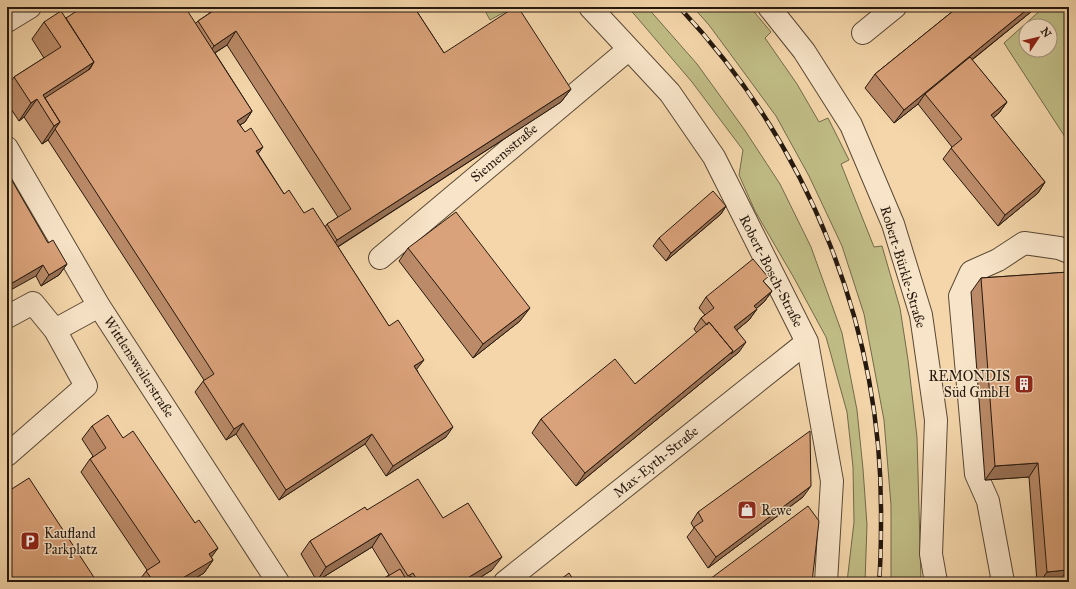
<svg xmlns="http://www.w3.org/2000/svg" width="1076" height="589" font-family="'IM FELL Great Primer',serif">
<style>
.green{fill:#c0bc85;stroke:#726a4a;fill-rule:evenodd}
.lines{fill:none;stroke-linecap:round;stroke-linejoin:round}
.minor-casing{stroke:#594835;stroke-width:24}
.minor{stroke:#f8e4c8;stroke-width:22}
.rail-casing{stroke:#25180e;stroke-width:4.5}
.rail{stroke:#f8e4c8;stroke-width:3;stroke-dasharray:9;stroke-linecap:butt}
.wall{fill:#bb8b69;stroke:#25180e;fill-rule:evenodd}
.shaded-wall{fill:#997155;stroke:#25180e}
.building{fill:#daa27a;stroke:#25180e}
.labels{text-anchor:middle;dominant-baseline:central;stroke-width:3;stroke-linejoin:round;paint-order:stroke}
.street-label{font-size:14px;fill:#25180e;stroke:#f8e4c8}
.poi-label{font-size:14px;fill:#25180e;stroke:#f8e4c8;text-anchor:start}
</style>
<rect width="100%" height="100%" fill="#f4d6aa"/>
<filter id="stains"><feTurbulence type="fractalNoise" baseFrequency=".005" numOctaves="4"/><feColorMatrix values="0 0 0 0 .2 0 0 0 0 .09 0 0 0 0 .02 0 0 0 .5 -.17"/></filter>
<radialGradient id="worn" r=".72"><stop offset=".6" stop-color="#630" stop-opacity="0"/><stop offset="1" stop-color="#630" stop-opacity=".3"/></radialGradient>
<!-- green -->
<path class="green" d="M483 7H514L490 20Z
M628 7H647L697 64 744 129 780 184 811 247 842 333 857 410 863 469 867 525 865 582H847L854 522 853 467 847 412 826 337 794 278 755 211 739 175 743 150 692 82Z
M693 7H750L771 32 765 38 797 84 819 122 828 118 849 160 841 164 874 247 882 246 900 308 908 360 917 437 921 582H891V505L884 420 864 314 842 246 809 176 776 116 709 25Z
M1044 7H1069V143L1004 43ZM1026 26H1050V50H1026Z"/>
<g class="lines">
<defs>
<path id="minor" d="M590 7 670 93 714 157 807 342 832 481 826 582
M769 7 804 51 851 125 893 224 921 315 936 420 931 554 936 582
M7 21 30 7
M863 33 895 7
M7 148 99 306 278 582
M380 258 629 49
M7 317 33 303 55 330 86 386 7 455
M55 330 99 306
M505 582 807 342
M1003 582 988 501 976 474 960 296 971 272 998 260 1024 243 1059 248 1069 252"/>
</defs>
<!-- minor casing -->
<use href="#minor" class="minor-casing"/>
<!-- minor -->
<use href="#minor" class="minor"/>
<defs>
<path id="rail" d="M679 7C809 145 883 329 881 519 881 540 881 561 879 582"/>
</defs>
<!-- rail casing -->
<use href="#rail" class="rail-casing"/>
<!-- rail -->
<use href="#rail" class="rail"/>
</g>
<!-- wall -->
<path class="wall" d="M206 7H414L444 53 571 89 561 102 338 247 417 370 446 437 386 476 365 444 279 500 236 434 226 440 195 392 204 380 48 140 42 144 24 117 19 121 7 103V87L14 77 44 58 32 39 44 22 66 18 196 23 198 21 210 13ZM227 45 338 217 327 224 325 227 304 213 284 194 240 125 245 122 252 111 215 53Z
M958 7H1037L972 60 1007 102 999 113 993 118 1045 182 1038 193 998 226 943 159 952 147 918 104 894 123 865 88 875 74Z
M726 206 721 214 666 261 653 246 659 238Z
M48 243 67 264 59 275 41 286 36 276Z
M408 248 520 321 473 358 399 261Z
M1069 272V565H1066L1059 582H1037L1029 477 985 480 971 292 981 278Z
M764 282 772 291 764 302 756 309H757L749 320 737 330 739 352 576 486 532 433 541 419 635 384 697 333 694 329 701 318 705 315 699 308 706 297Z
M92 426 123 438 195 523 218 548 211 557 213 560 204 573 189 582H138L147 570 81 472 90 459 93 456 82 439Z
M803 497 708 568 687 537 694 528 691 523 698 512Z
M367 510 443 518 492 570 473 582H381L383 579 389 575 372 547 317 581 301 554 310 541Z"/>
<!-- shaded-wall -->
<path class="shaded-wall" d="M1030 7H1037L927 96 925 94 918 104 894 123 904 110Z
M236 31 227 45 205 59 214 46Z
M94 62 82 79 41 106 43 95Z
M571 89 561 102 328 253 337 240Z
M37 99 24 117 19 121 31 103Z
M1007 102 999 113 983 126 991 115Z
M252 111 245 122 230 131 237 121Z
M60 122 48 140 42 144 54 126Z
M263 147 255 158 256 151Z
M1045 182 1038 193 998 226 1005 215Z
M726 206 721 214 666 261 671 253Z
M67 264 59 275 41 286 49 275Z
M43 265 36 276 7 292V286Z
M772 291 764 302 746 317 754 306Z
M530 308 520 321 473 358 483 344Z
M757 309 749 320 727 338 734 327Z
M746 342 739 352 576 486 585 473 733 351Z
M424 360 416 370 414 366Z
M243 423 236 434 226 440 234 429Z
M453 427 446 437 386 476 393 466Z
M372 434 365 444 279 500 286 490Z
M1038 463 1029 477 985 480 995 466Z
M811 486 803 497 708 568 716 557Z
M381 533 372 547 317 581 326 567Z
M218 548 208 562 213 560 204 573 189 582H176L209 554Z
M1065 552H1069V565L1056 566Z
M502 557 492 570 473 582H461Z
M1067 570 1059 582H1040L1047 572Z"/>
<!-- building -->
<path class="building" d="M83 7H185L252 111 237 121 245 132 251 128 263 147 256 151 284 194 289 190 304 213 313 208 389 326 398 320 424 360 414 366 453 427 393 466 372 434 286 490 243 423 234 429 203 381 214 374 55 129 60 122 45 98 90 69 94 62 66 18Z
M219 7H414L444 53 515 7H518L571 89 337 240 327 224 351 209 236 31 214 46 198 21Z
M958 7H1030L904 110 875 74Z
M61 11 94 62 43 95 60 122 54 126 37 99 31 103 14 77 61 47 44 22Z
M970 57 1007 102 991 115 1045 182 1005 215 951 148 962 139 925 94Z
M7 172 48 243 53 240 67 264 49 275 43 265 7 286Z
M713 191 726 206 671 253 659 238Z
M456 212 530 308 483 344 408 248Z
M753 259 768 277 763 281 772 291 754 306 757 309 734 327 746 342 731 354 733 351 709 322 707 325 701 318 714 308 706 297Z
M1069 272V552H1065L1067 570 1047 572 1038 463 995 466 981 278Z
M709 322 733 351 585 473 541 419 615 359 635 384Z
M108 415 123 438 133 431 195 523 199 520 218 548 209 554 213 560 176 582H154L146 571 160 562 90 459 106 448 92 426Z
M810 431 811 486 716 557 694 527 703 521 698 512Z
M29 478 97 582H7V492Z
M418 479 443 518 468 503 502 557 461 582H418L413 573 408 576 381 533 326 567 310 541 365 507 367 510Z
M808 506 819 521 812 582H706Z
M400 569 406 579 411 576 414 582H382L383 579Z
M569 573 575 582H557Z"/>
<!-- icons -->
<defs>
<symbol id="building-square" viewBox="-11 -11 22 22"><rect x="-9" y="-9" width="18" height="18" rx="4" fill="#8f2418" stroke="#f8e4c8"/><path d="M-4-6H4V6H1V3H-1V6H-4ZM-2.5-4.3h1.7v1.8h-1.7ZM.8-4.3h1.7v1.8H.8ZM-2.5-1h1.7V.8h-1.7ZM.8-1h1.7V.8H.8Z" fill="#fff"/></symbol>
<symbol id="shop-square" viewBox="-11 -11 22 22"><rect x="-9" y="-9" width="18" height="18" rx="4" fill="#8f2418" stroke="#f8e4c8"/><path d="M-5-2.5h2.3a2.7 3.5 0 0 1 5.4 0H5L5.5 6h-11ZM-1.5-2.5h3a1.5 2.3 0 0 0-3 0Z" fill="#fff"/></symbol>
<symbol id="parking-square" viewBox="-11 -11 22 22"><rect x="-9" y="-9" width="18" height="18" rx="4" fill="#8f2418" stroke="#f8e4c8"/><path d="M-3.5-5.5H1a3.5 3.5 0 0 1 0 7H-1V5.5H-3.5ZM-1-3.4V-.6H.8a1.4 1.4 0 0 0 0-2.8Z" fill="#fff"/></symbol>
</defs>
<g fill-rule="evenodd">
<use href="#building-square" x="1013" y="373" width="22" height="22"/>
<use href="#shop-square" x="736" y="499" width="22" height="22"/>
<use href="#parking-square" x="19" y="530" width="22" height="22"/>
</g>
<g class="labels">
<!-- street labels -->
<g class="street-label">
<text transform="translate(504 153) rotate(-40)">Siemensstraße</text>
<text transform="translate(903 267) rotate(73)">Robert-Bürkle-Straße</text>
<text transform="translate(771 271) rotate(63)">Robert-Bosch-Straße</text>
<text transform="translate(139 367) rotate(57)">Wittlensweilerstraße</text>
<text transform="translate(656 462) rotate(-39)">Max-Eyth-Straße</text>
</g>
<!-- poi labels -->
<g class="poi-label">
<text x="1010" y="376" text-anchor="end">REMONDIS<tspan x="1010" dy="16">Süd GmbH</tspan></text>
<text x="761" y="510">Rewe</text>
<text x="44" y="533">Kaufland<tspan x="44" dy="16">Parkplatz</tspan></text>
</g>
</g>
<!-- margin -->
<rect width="1076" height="589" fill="none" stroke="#f4d6aa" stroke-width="24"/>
<rect x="8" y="8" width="1060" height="573" fill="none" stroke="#25180e" stroke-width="2"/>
<rect x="12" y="12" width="1052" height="565" fill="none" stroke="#25180e"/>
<!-- north arrow -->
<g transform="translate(1038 38) rotate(55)"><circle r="19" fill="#f8e4c8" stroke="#a4927e"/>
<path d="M0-3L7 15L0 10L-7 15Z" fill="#8f2418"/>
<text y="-6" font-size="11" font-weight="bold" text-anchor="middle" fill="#25180e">N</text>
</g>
<rect width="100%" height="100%" filter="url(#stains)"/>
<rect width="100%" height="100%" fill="url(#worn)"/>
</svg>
